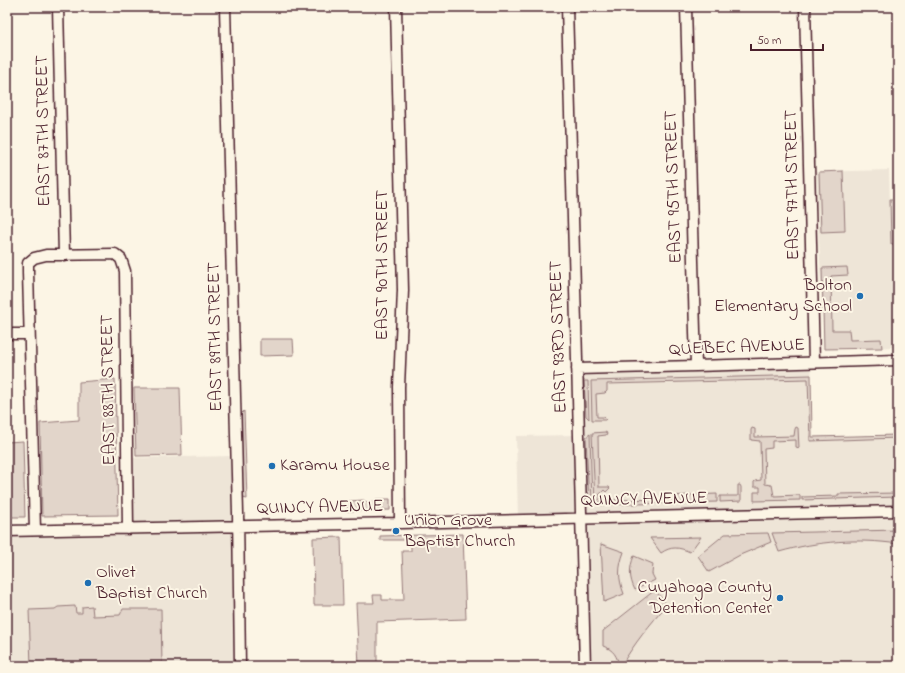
<svg xmlns="http://www.w3.org/2000/svg" width="905" height="673" font-family="'Indie Flower',sans-serif">
<style>
.built{fill:#eee5d7}
.green{fill:#e2d5ca;stroke:#967a7a}
.lines{fill:none;stroke-linecap:round;stroke-linejoin:round}
.minor-casing{stroke:#4a1f2b;stroke-width:13}
.minor{stroke:#fcf5e5;stroke-width:10}
.poi-dot{fill:#1f6fb2;stroke:#fcf5e5;stroke-width:1.5}
.labels{text-anchor:middle;dominant-baseline:central;stroke-width:4;stroke-linejoin:round;paint-order:stroke}
.street-label{font-size:18px;fill:#4a1f2b;stroke:#fcf5e5}
.poi-label{font-size:18px;fill:#4a1f2b;stroke:#fcf5e5;text-anchor:start}
</style>
<rect width="100%" height="100%" fill="#fcf5e5"/>
<filter id="ink" filterUnits="userSpaceOnUse"><feTurbulence type="fractalNoise" baseFrequency=".025" numOctaves="2"/><feDisplacementMap in="SourceGraphic" scale="8" xChannelSelector="R" yChannelSelector="G"/><feConvolveMatrix kernelMatrix="1 2 1 2 8 2 1 2 1" color-interpolation-filters="sRGB"/></filter>
<g filter="url(#ink)">
<!-- built -->
<path class="built" d="M889 170 891 244H898V347L824 349 816 172Z
M812 363 811 379 812 437 898 435V666H585L582 519 518 520 516 436 579 435 577 369Z
M236 456 240 666H7V531L128 529 127 458Z"/>
<!-- green -->
<path class="green" d="M843 171 845 231 821 232 819 172Z
M890 199H898V244H891Z
M847 267 848 275 831 276 832 330H849L850 340 881 339 882 348 824 349 822 268Z
M260 339H293L294 355 260 356Z
M811 375 812 437 898 435V438L810 441 808 379 607 384V391L605 393 596 394 597 417H604L606 419 605 420H592L591 381Z
M115 379 118 515 42 516 40 423 79 420V382Z
M584 381H588L589 419 586 416Z
M134 388H180L182 455 136 456Z
M244 411 247 499 243 498 241 414Z
M796 427 798 428 799 448 796 447V440L772 441V448L764 449 765 484 772 485 774 496 800 495V500L754 501V492H760V487H754V482L755 481 761 480 760 441 751 440V430L752 428 755 429V437L794 436 795 429Z
M605 432 607 433 606 435 598 436 599 487H609L610 488 606 492 604 490 599 495 601 498 595 503 592 433Z
M590 434 592 503 589 505 586 437Z
M23 441 25 517H7V442Z
M738 485H740L741 487V501L720 502V496H738Z
M898 493V497L802 500V497L838 496V494Z
M717 494V502L597 505 606 495 611 500 668 499V496Z
M376 499H390V510L347 511V505H349V501L364 500 365 502 375 501Z
M898 530V544C858 538 818 541 779 552L772 533Z
M768 533 771 542 740 555 709 572 698 556 725 534Z
M463 534 466 619 377 622V666H359L356 603H374L373 595H382V600H404L402 551H411V540H380V536Z
M341 537 343 605H314L313 538Z
M701 537 690 552C679 547 671 546 661 553L650 538Z
M601 544 624 552C618 568 618 578 624 594L604 602Z
M634 556 653 564 652 574 655 580 635 590C629 578 629 568 634 556Z
M655 590 667 605C650 624 634 644 621 666H619C617 656 614 650 603 646V631Z
M75 606 76 613H82V607L92 606 93 616 120 615 123 609H161L162 666H31L29 610 55 609 58 607Z"/>
<g class="lines">
<defs>
<path id="minor" d="M58 7 64 255
M225 7 238 513 240 666
M396 7 403 290 399 387 400 523
M567 7C573 227 580 446 585 666
M686 7 692 226 696 366
M805 7 814 362
M7 334H29
M577 369 696 366 898 360
M35 530 28 272V263L34 258 46 255 115 254 121 259 125 271 128 529
M7 531 400 523 898 511"/>
</defs>
<!-- minor casing -->
<use href="#minor" class="minor-casing"/>
<!-- minor -->
<use href="#minor" class="minor"/>
</g>
</g>
<!-- markers -->
<g class="poi-dot">
<circle cx="860" cy="296" r="4"/>
<circle cx="272" cy="466" r="4"/>
<circle cx="396" cy="531" r="4"/>
<circle cx="88" cy="583" r="4"/>
<circle cx="780" cy="598" r="4"/>
</g>
<g class="labels">
<!-- street labels -->
<g class="street-label">
<text transform="translate(44 131) rotate(-91)">EAST 87TH STREET</text>
<text transform="translate(793 185) rotate(-91)">EAST 97TH STREET</text>
<text transform="translate(674 187) rotate(-92)">EAST 95TH STREET</text>
<text transform="translate(383 265) rotate(-90)">EAST 90TH STREET</text>
<text transform="translate(216 337) rotate(-91)">EAST 89TH STREET</text>
<text transform="translate(559 337) rotate(-92)">EAST 93RD STREET</text>
<text transform="translate(737 348) rotate(-2)">QUEBEC AVENUE</text>
<text transform="translate(109 390) rotate(-91)">EAST 88TH STREET</text>
<text transform="translate(644 500) rotate(-1)">QUINCY AVENUE</text>
<text transform="translate(320 508) rotate(-1)">QUINCY AVENUE</text>
</g>
<!-- poi labels -->
<g class="poi-label">
<text x="852" y="286" text-anchor="end">Bolton<tspan x="852" dy="21">Elementary School</tspan></text>
<text x="280" y="466">Karamu House</text>
<text x="404" y="521">Union Grove<tspan x="404" dy="21">Baptist Church</tspan></text>
<text x="96" y="573">Olivet<tspan x="96" dy="21">Baptist Church</tspan></text>
<text x="772" y="588" text-anchor="end">Cuyahoga County<tspan x="772" dy="21">Detention Center</tspan></text>
</g>
</g>
<!-- margin -->
<rect width="905" height="673" fill="none" stroke="#fcf5e5" stroke-width="24"/>
<rect x="12" y="12" width="881" height="649" fill="none" stroke="#4a1f2b" stroke-width="1.5" filter="url(#ink)"/>
<!-- scale -->
<path d="M751 44v6h72v-6" fill="none" stroke="#4a1f2b" stroke-width="2"/>
<text x="757" y="44" font-size="12" fill="#4a1f2b" stroke="#fcf5e5" stroke-width="3" paint-order="stroke">50 m</text>
</svg>
